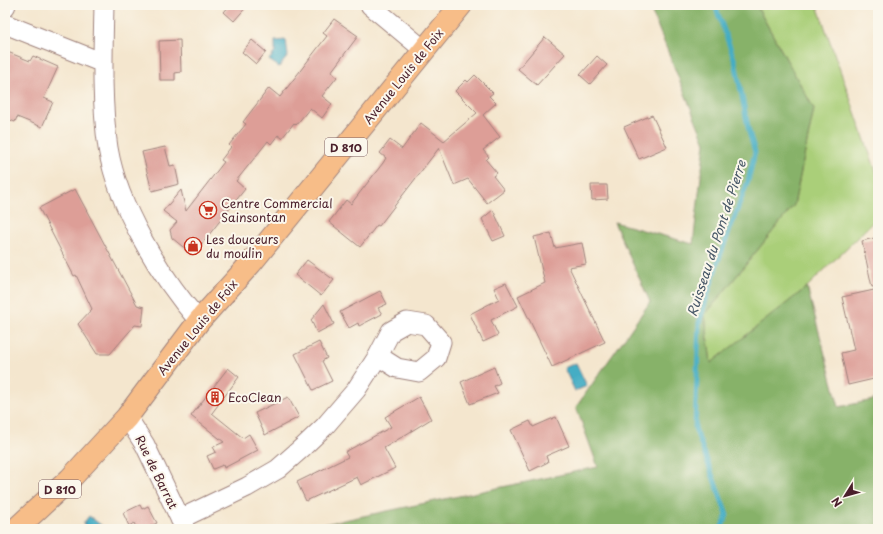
<svg xmlns="http://www.w3.org/2000/svg" width="883" height="534" font-family="'Playpen Sans',sans-serif">
<style>
.green{fill:#aacf79;stroke:#7a7752}
.forest{fill:#87b269;stroke:#68684a}
.water{fill:#44adc4;stroke:#476678}
.lines{fill:none;stroke-linecap:round;stroke-linejoin:round}
.stream{stroke:#44adc4;stroke-width:5}
.building{fill:#dd9e97}
.minor-casing{stroke:#9f827c;stroke-width:21}
.primary-casing{stroke:#9f827c;stroke-width:24}
.minor{stroke:#fff;stroke-width:19}
.primary{stroke:#f7bd88;stroke-width:22}
.labels{text-anchor:middle;dominant-baseline:central;stroke-width:4;stroke-linejoin:round;paint-order:stroke}
.shield{fill:#fbf7ec;stroke:#7f6065;stroke-width:1}
.shield-label{font-size:11px;font-weight:bold;fill:#4a1f2b}
.street-label{font-size:12px;fill:#4a1f2b;stroke:#fbf7ec}
.poi-label{font-size:12px;fill:#4a1f2b;stroke:#fbf7ec;text-anchor:start}
.water-label{font-size:13px;font-style:italic;fill:#485868;stroke:#fbf7ec}
</style>
<rect width="100%" height="100%" fill="#fbf7ec"/>
<filter id="ink" filterUnits="userSpaceOnUse"><feTurbulence type="fractalNoise" baseFrequency=".025" numOctaves="2"/><feDisplacementMap in="SourceGraphic" scale="8" xChannelSelector="R" yChannelSelector="G"/><feConvolveMatrix kernelMatrix="1 2 1 2 8 2 1 2 1" color-interpolation-filters="sRGB"/></filter>
<filter id="wash" filterUnits="userSpaceOnUse"><feTurbulence type="fractalNoise" baseFrequency=".012" numOctaves="4" result="noise"/><feDisplacementMap in="SourceGraphic" scale="16" xChannelSelector="R" yChannelSelector="G"/><feGaussianBlur stdDeviation="0.9" result="paint"/><feColorMatrix in="noise" values="0 0 0 0 0 0 0 0 0 0 0 0 0 0 0 0 0 1.4 0 .05"/><feComposite in="paint" operator="in"/></filter>
<g filter="url(#wash)">
<rect width="100%" height="100%" fill="#f4e6ce"/>
<!-- green -->
<path class="green" d="M756 5H817L878 177V217L807 287 711 364 705 315 794 205 814 109Z"/>
<!-- forest -->
<path class="forest" d="M649 5H756L814 109 794 205 705 315 711 363 807 287 839 407 878 399V529H301L598 467 576 407 650 302 614 222 693 244 705 143Z"/>
<!-- water -->
<path class="water" d="M286 40 288 56 279 67 269 60 275 52V41Z
M576 363 587 386 575 391 564 368Z
M89 516 106 529H89L83 524Z"/>
<g class="lines">
<!-- stream -->
<path class="stream" d="M710 5 716 8 735 61 749 132 755 152 748 181 717 264 699 323 695 428 727 515 721 529"/>
</g>
<g id="blocks">
<!-- building -->
<path class="building" d="M230 5H248L234 21 224 12Z
M334 19 358 36 331 72 337 77 322 96 332 104 322 118 310 108 296 125 294 123 282 138 278 135 271 144 268 141 236 181 245 189 193 255 172 238 170 230 177 222 163 211 181 190 186 211 224 162 221 160 231 147 229 145 246 124 243 122 269 88 280 97 327 36 323 33Z
M545 37 565 54 537 85 518 69Z
M180 40 181 72 175 73V80H160L159 41Z
M252 40 266 52 256 64 242 52Z
M5 51 30 61 33 56 58 67 44 98 53 102 42 127 17 117 15 122 5 118Z
M597 56 607 65 590 84 580 75Z
M475 75 493 93 489 96 496 103 483 115 500 137 483 150 489 157 486 160 497 173 493 176 504 190 487 203 468 179 454 185 439 148 379 226 377 225 360 247 329 222 346 200 351 204 383 163 386 158 380 153 390 140 402 149 421 123 444 141 477 113 455 91 466 80 468 82Z
M652 115 667 147 639 159 624 127Z
M165 147 170 166 175 165 179 184 152 191 142 152Z
M591 185H607L608 199 592 200Z
M75 189 137 305 144 307 142 326 135 325 110 354H97L78 324 92 309 76 275 74 276 39 208Z
M493 210 505 236 493 241 482 219Z
M551 233 555 248 582 243 586 264 569 267 605 342 552 367 518 296 545 283 534 237Z
M878 237V286L872 287 862 241Z
M307 260 334 280 321 296 295 275Z
M506 283 518 306 491 320 498 335 483 342 470 314 499 299 494 288Z
M874 290 878 308V378L848 385 841 353 854 350 842 297Z
M380 291 387 304 378 308 382 314 359 326 358 323 349 328 340 312Z
M324 304 334 324 317 333 311 320Z
M319 342 327 358 322 361 332 381 313 390 295 354Z
M494 367 500 383 494 386 498 393 470 404 461 382Z
M228 368 239 377 212 413 243 438 249 434 258 450 224 468 223 465 213 469 207 456 216 452 213 447 224 442 191 416Z
M288 397 299 417 265 435 255 413Z
M419 397 431 419 384 448 395 468 361 485 357 477 306 501 297 482 348 457 345 452 391 427 385 417Z
M556 417 569 446 546 456 548 462 530 471 511 430 530 421 533 427Z
M140 505 142 509 148 506 157 523 145 529H137L134 523 129 526 123 513Z"/>
</g>
</g>
<g filter="url(#ink)">
<use href="#blocks" fill-opacity="0" stroke="#9f827c" stroke-width="1"/>
<g class="lines">
<defs>
<path id="minor" d="M104 5C103 52 101 102 108 148 118 207 160 276 199 321
M370 5 424 50
M5 7 6 5
M5 24 103 63
M127 417 145 445 185 529
M180 519 247 487 278 469 303 447 325 426 356 390 378 356 391 331 407 322 426 325 441 342 436 358 419 372 397 368 378 356"/>
<path id="primary" d="M16 529 70 479 127 417 199 321 251 263 461 5"/>
</defs>
<!-- minor casing -->
<use href="#minor" class="minor-casing"/>
<!-- primary casing -->
<use href="#primary" class="primary-casing"/>
<!-- minor -->
<use href="#minor" class="minor"/>
<!-- primary -->
<use href="#primary" class="primary"/>
</g>
</g>
<!-- icons -->
<defs>
<symbol id="supermarket-ring" viewBox="-11 -11 22 22"><circle r="9.5" fill="#fbf7ec" stroke="#c8321e" stroke-width="1.5"/><path d="M-6-5.5h2.5l.6 2H6L4.5 2H-2.5L-4.4-4H-6ZM-1.5 3.2a1.3 1.3 0 1 0 .1 0ZM3 3.2a1.3 1.3 0 1 0 .1 0Z" fill="#c8321e"/></symbol>
<symbol id="shop-ring" viewBox="-11 -11 22 22"><circle r="9.5" fill="#fbf7ec" stroke="#c8321e" stroke-width="1.5"/><path d="M-5-2.5h2.3a2.7 3.5 0 0 1 5.4 0H5L5.5 6h-11ZM-1.5-2.5h3a1.5 2.3 0 0 0-3 0Z" fill="#c8321e"/></symbol>
<symbol id="building-ring" viewBox="-11 -11 22 22"><circle r="9.5" fill="#fbf7ec" stroke="#c8321e" stroke-width="1.5"/><path d="M-4-6H4V6H1V3H-1V6H-4ZM-2.5-4.3h1.7v1.8h-1.7ZM.8-4.3h1.7v1.8H.8ZM-2.5-1h1.7V.8h-1.7ZM.8-1h1.7V.8H.8Z" fill="#c8321e"/></symbol>
</defs>
<g fill-rule="evenodd">
<use href="#supermarket-ring" x="198" y="200" width="20" height="20"/>
<use href="#shop-ring" x="183" y="236" width="20" height="20"/>
<use href="#building-ring" x="205" y="387" width="20" height="20"/>
</g>
<g class="labels">
<!-- shield labels -->
<g class="shield">
<rect x="325" y="138" width="42" height="18" rx="3"/>
<rect x="39" y="480" width="42" height="18" rx="3"/>
</g>
<g class="shield-label">
<text x="346" y="147">D 810</text>
<text x="60" y="489">D 810</text>
</g>
<!-- street labels -->
<g class="street-label">
<text transform="translate(403 76) rotate(-51)">Avenue Louis de Foix</text>
<text transform="translate(197 327) rotate(-51)">Avenue Louis de Foix</text>
<text transform="translate(157 472) rotate(64)">Rue de Barrat</text>
</g>
<!-- poi labels -->
<g class="poi-label">
<text x="221" y="203">Centre Commercial<tspan x="221" dy="14">Sainsontan</tspan></text>
<text x="206" y="239">Les douceurs<tspan x="206" dy="14">du moulin</tspan></text>
<text x="228" y="397">EcoClean</text>
</g>
<!-- water labels -->
<g class="water-label">
<text transform="translate(716 238) rotate(-72)">Ruisseau du Pont de Pierre</text>
</g>
</g>
<!-- margin -->
<rect width="883" height="534" fill="none" stroke="#fbf7ec" stroke-width="20"/>
<!-- north arrow -->
<g transform="translate(845 496) rotate(233)" stroke="#fbf7ec" stroke-width="3" paint-order="stroke">
<path d="M0-3L7 15L0 10L-7 15Z" fill="#4a1f2b"/>
<text y="-6" font-size="11" font-weight="bold" text-anchor="middle" fill="#4a1f2b">N</text>
</g>
</svg>
